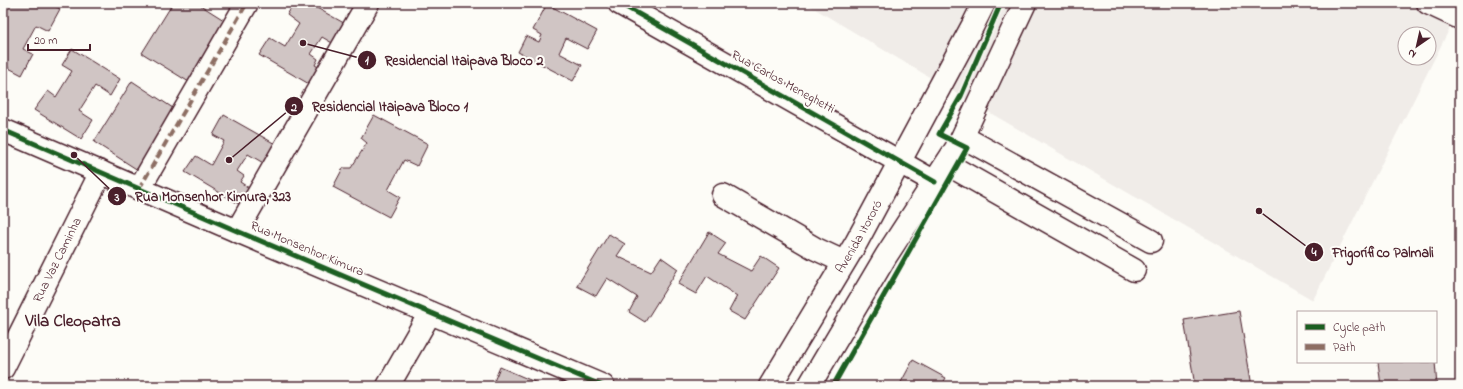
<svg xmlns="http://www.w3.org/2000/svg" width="1463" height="389" font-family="'Indie Flower',sans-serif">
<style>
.built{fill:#f0ece8;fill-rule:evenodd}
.building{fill:#d0c5c4;stroke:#4a1f2b}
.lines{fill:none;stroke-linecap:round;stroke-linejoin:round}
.minor-casing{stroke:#4a1f2b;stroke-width:25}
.major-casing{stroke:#4a1f2b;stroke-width:25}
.minor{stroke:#fdfcf7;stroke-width:22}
.major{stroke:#fdfcf7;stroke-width:22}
.quiet{stroke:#8d6e63;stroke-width:4;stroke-dasharray:8 4;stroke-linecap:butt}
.cycleway-casing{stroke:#fdfcf7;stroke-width:8}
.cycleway{stroke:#1b5e20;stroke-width:5}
.labels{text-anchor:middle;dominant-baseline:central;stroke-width:4;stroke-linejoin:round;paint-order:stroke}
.street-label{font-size:13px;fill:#4a1f2b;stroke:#fdfcf7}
.district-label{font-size:17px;font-weight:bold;fill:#4a1f2b;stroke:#fdfcf7}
.leader{fill:none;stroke:#4a1f2b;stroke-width:1.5}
.callout-dot{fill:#4a1f2b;stroke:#fdfcf7;stroke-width:1.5}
.mark-label{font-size:12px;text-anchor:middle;font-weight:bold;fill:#fff}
.callout-label{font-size:14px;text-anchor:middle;font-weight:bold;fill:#4a1f2b;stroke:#fdfcf7;stroke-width:4;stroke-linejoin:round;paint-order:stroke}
</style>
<rect width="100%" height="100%" fill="#fdfcf7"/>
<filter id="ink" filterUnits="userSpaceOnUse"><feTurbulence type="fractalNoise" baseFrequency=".025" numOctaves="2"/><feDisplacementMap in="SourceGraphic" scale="8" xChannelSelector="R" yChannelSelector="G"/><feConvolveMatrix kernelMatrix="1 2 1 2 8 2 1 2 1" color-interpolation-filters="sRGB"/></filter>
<g filter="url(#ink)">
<!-- built -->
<path class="built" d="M805 3H1460V8L1313 300 961 96ZM1405 34H1429V58H1405Z"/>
<!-- building -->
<path class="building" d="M3 3H49L60 9 48 31 36 25 23 49 33 54 22 75 3 65V18L6 11 3 10Z
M173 3H197L227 22 189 82 142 53Z
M294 3H308L351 27 339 47 322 37 311 54 318 59 315 65 325 71 316 88 259 55 270 38 285 47 299 24 287 15Z
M547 4 597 31 587 49 566 38 559 53 582 65 573 81 518 52 526 36 539 42 542 35 533 30Z
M72 49 120 79 110 96 95 86 79 111 93 120 81 139 34 110 48 91 56 97 72 71 62 65Z
M132 81 179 112 141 172 94 142Z
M224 115 277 145 265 164 248 154 237 171 244 176 240 182 252 190 242 206 185 172 196 156 211 165 224 141 213 135Z
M374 115 428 144 417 166 404 160 388 190 400 197 389 217 333 187 343 168H351L367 143 361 138Z
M709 232 726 243 718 254 751 271 761 256 779 268 745 320 729 311 737 296 707 276 696 294 678 284Z
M609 234 625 244 617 256 651 272 661 257 678 269 645 322 629 312 637 297 607 278 596 296 577 286Z
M1239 311 1252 386H1195L1184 320Z
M913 360 946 378 941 386H899Z
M1378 362H1435L1437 386H1381Z
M500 367 544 386H492Z"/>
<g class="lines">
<defs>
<g id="minor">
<path d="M619 3 935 182"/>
<path d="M1428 3 1460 18"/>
<path d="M3 130 237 231 603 386"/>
<path d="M963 137 1151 241"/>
<path d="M947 164 1134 270"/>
<path d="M139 189 247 3"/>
<path d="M723 195 816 249 844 262"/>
<path d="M237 231 368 3"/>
<path id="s1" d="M3 368 101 172"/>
<path d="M388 386 430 313"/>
</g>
<g id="major">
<path id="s2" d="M770 386 856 243 973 25 984 3"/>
<path d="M809 386 886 256 959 144 1025 3"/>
</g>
</defs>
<!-- minor casing -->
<use href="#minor" class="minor-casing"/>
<!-- major casing -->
<use href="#major" class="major-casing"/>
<!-- minor -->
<use href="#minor" class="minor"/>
<!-- major -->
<use href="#major" class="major"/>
<!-- quiet -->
<path class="quiet" d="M139 189 247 3"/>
<defs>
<path id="cycleway" d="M619 3 935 182
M3 130 237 231 603 386
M833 386 967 148 939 134 961 96 1001 3"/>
</defs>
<!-- cycleway casing -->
<use href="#cycleway" class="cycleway-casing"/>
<!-- cycleway -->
<use href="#cycleway" class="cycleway"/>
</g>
</g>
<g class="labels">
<!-- street labels -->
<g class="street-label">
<text transform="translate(783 82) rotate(29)">Rua Carlos Meneghetti</text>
<text stroke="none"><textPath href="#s2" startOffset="174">Avenida Itororó</textPath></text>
<text transform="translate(307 249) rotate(23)">Rua Monsenhor Kimura</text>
<text stroke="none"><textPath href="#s1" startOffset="121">Rua Vaz Caminha</textPath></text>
</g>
<!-- district labels -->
<g class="district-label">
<text x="73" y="321">Vila Cleopatra</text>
</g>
</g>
<!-- callouts -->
<path class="leader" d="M303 43L367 60M229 160L294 106M74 155L117 196M1259 211L1314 252"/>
<g class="callout-dot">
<circle cx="303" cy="43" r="4"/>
<circle cx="229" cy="160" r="4"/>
<circle cx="74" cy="155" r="4"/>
<circle cx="1259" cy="211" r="4"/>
<circle cx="367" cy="60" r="10"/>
<circle cx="294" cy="106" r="10"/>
<circle cx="117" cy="196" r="10"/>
<circle cx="1314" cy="252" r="10"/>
</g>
<g class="mark-label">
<text x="367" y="64">1</text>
<text x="294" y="111">2</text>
<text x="117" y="201">3</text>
<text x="1314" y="256">4</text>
</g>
<g class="callout-label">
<text x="464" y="65">Residencial Itaipava Bloco 2</text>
<text x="390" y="111">Residencial Itaipava Bloco 1</text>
<text x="213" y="201">Rua Monsenhor Kimura, 323</text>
<text x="1383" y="257">Frigorífico Palmali</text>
</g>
<!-- margin -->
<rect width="1463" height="389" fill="none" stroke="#fdfcf7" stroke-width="16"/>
<rect x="8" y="8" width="1447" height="373" fill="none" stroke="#4a1f2b" stroke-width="1.5" filter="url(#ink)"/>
<!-- legend -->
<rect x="1297" y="311" width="140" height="52" fill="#fdfcf7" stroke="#b5a4a5"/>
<rect x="1305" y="324" width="20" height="6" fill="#1b5e20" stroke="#b5a4a5"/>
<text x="1333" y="331" font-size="12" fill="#4a1f2b">Cycle path</text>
<rect x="1305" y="344" width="20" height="6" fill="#8d6e63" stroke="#b5a4a5"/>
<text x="1333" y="351" font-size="12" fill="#4a1f2b">Path</text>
<!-- north arrow -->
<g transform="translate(1417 46) rotate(214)"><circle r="19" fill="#fdfcf7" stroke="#b5a4a5"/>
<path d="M0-3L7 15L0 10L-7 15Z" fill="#4a1f2b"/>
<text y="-6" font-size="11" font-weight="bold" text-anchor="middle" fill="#4a1f2b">N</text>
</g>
<!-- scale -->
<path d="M28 44v6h62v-6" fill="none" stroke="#4a1f2b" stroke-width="2"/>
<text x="34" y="44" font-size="12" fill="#4a1f2b" stroke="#fdfcf7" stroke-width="3" paint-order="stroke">20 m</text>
</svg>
